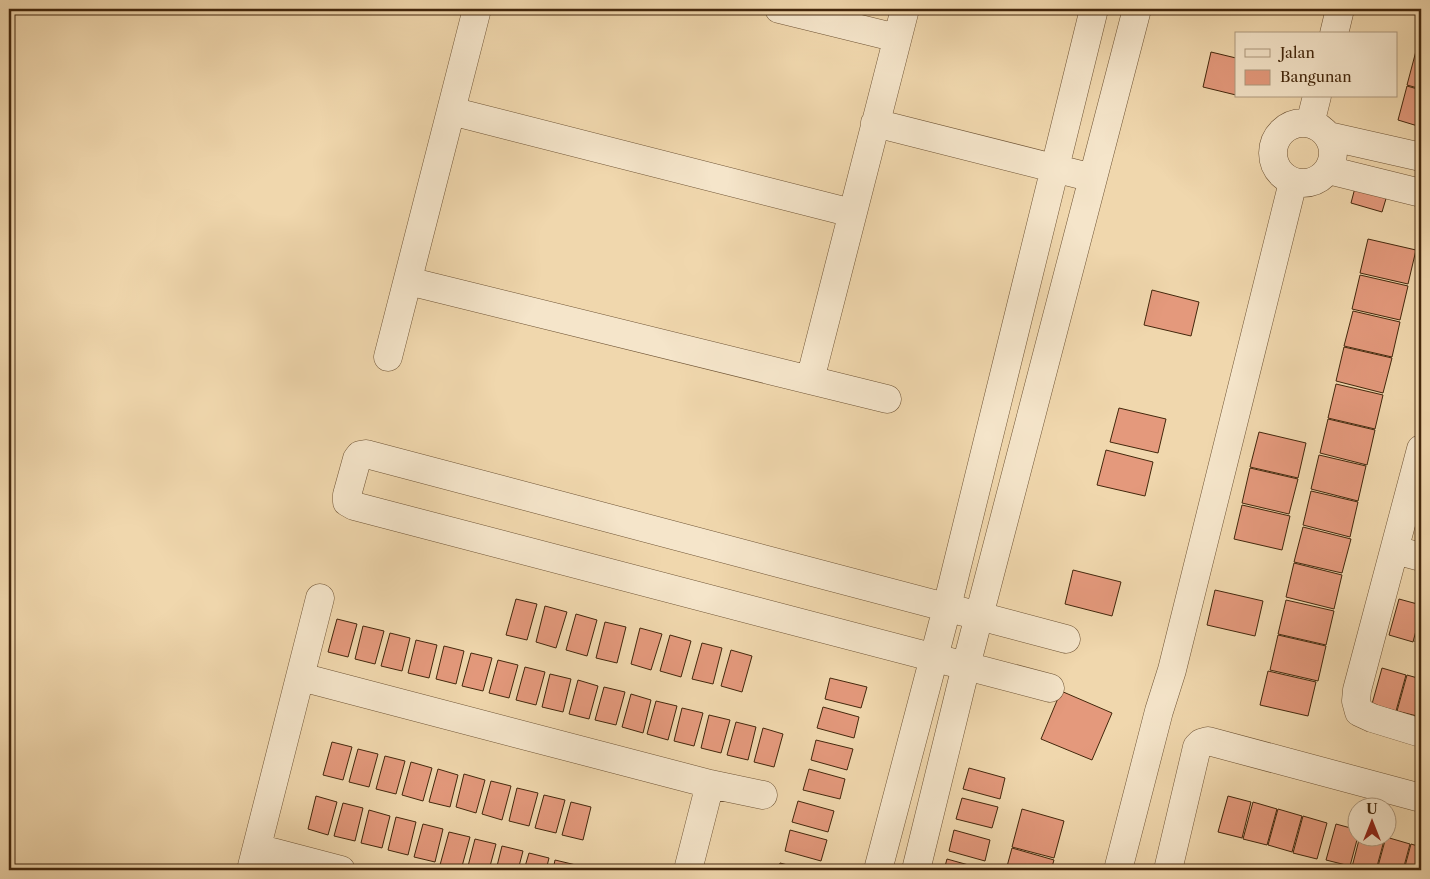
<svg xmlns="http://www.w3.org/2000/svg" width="1430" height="879" font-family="'Libre Caslon Text',serif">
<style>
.building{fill:#e4997c;stroke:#43270c}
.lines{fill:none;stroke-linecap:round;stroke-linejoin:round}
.minor-casing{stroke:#6e5334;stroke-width:29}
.minor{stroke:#f5e5ca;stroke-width:28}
</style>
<rect width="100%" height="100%" fill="#f0d7ad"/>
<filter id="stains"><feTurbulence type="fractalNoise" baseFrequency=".004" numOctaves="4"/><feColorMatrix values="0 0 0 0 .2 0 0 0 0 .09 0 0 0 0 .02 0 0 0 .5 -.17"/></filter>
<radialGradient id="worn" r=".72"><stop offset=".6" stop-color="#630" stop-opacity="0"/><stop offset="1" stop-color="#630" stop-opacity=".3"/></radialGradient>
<!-- building -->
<path class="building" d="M1416 51 1421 52V89L1407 85Z
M1211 52 1236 58V95L1203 87Z
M1407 86 1421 90V127L1398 120Z
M1356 184 1388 192 1382 212 1351 203Z
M1368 239 1416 250 1408 284 1360 273Z
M1360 275 1408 286 1400 320 1352 309Z
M1152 290 1199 302 1191 336 1144 325Z
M1353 311 1400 322 1392 357 1344 346Z
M1344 347 1392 358 1383 393 1336 381Z
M1336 384 1383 395 1375 429 1328 418Z
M1119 408 1166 419 1158 453 1110 442Z
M1328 419 1375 430 1367 465 1320 453Z
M1259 432 1306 443 1298 478 1250 467Z
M1106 450 1153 462 1145 496 1097 485Z
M1319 455 1366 466 1358 501 1311 489Z
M1250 468 1298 479 1289 514 1242 503Z
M1311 491 1358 502 1350 537 1303 525Z
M1242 505 1290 516 1282 550 1234 539Z
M1303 527 1351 539 1342 573 1294 562Z
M1294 563 1342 575 1334 609 1286 597Z
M1073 570 1121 582 1112 616 1065 604Z
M1215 590 1263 601 1255 636 1207 625Z
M516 599 537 604 527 640 506 635Z
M1399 599 1421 605V612L1413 642 1389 635Z
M1286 600 1334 611 1326 645 1278 634Z
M545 606 567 612 556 648 536 642Z
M576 614 597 620 587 656 566 650Z
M1421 618V644L1415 642Z
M337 619 357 624 348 657 328 652Z
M605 622 626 627 617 663 596 658Z
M363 626 384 631 375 664 355 659Z
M640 628 662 634 651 670 631 664Z
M390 633 410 638 402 671 381 666Z
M670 635 691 641 681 677 660 671Z
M1278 635 1326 646 1318 681 1270 670Z
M416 640 437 645 429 678 408 673Z
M702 643 722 648 713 684 692 679Z
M444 646 464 651 456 684 436 679Z
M731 650 752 656 742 692 721 686Z
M471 653 492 658 483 691 462 686Z
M498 660 518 665 509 698 489 693Z
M525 667 545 672 536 705 516 700Z
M1382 668 1406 675 1396 711 1372 704Z
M1268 671 1316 682 1308 716 1260 705Z
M550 674 571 679 563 712 542 707Z
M1407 675 1421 679V717L1397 711Z
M830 678 867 687 861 708 825 699Z
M578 680 598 686 589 719 569 714Z
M604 687 625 692 616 725 595 720Z
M1061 691 1112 713 1092 760 1041 739Z
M631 694 651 700 643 733 622 727Z
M656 701 677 706 668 740 647 734Z
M823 707 859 717 854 738 817 728Z
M682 708 703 713 694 746 674 741Z
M709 715 730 720 721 753 701 748Z
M736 722 756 727 748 760 727 755Z
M763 728 783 734 774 767 754 762Z
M816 740 853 749 847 770 811 760Z
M332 742 352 747 343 780 323 775Z
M358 749 378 754 369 787 349 782Z
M385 756 405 761 396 794 376 789Z
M411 762 432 768 423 801 402 795Z
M969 768 1005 778 1000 799 963 789Z
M438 769 458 775 450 807 429 802Z
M809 769 845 779 840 799 803 790Z
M464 774 485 780 476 813 456 807Z
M491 781 511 786 502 820 482 814Z
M517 788 538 793 529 826 509 821Z
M544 795 565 800 556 833 535 828Z
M316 796 337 802 328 835 308 829Z
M1228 796 1251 802 1242 838 1218 832Z
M962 798 998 807 992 828 956 819Z
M798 801 834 811 828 832 792 822Z
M571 802 591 807 583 840 562 835Z
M1253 802 1277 809 1267 845 1243 839Z
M343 803 363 808 355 841 334 836Z
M1022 809 1064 821 1054 858 1012 847Z
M1278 809 1302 816 1292 852 1268 845Z
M369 810 390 816 382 848 361 843Z
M1303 816 1327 823 1317 859 1293 853Z
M396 817 416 822 408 855 388 850Z
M423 824 443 829 435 862 414 857Z
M1336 824 1358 830V836L1350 866 1326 860Z
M790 830 827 840 821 861 785 851Z
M954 830 990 840 985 861 949 851Z
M449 832 470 837 461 870 440 865Z
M1360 836 1385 837 1376 870H1365L1352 867Z
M1386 837 1410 844 1403 870H1377Z
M475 839 496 844 489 870H467Z
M1411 844 1421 847V870H1404Z
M502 846 523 851 518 870H496Z
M1012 848 1054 860 1051 870H1006Z
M529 853 549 858 546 870H524Z
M947 859 983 869V870H944Z
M555 860 576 865 574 870H553Z
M780 863 807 870H778Z"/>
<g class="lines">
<defs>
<path id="minor" d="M779 9 897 38
M1334 34 1340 9
M451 111 852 213
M875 123 1093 178
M1273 153a30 30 0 1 1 60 0a30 30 0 1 1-60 0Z
M1310 124 1317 96
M1328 136 1421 157
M1328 170 1421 193
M408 281 887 399
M388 357 477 9
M810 380 905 9
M1421 449 1357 690 1356 701 1359 712 1372 718 1421 733
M1395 550 1421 557
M301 677 710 784 763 795
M1050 688 354 506 347 502V495L357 459 360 455 366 454 1066 639
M257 848 341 870
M251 870 320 598
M688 870 710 784
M878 870 943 623 1094 9
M916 870 966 666 1137 9
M1118 870 1159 711 1172 670 1293 182
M1168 870 1197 747 1201 743 1208 741 1421 798"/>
</defs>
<!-- minor casing -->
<use href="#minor" class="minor-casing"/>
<!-- minor -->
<use href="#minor" class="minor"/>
</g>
<!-- margin -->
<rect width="1430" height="879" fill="none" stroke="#f0d7ad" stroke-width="30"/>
<rect x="10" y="10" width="1410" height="859" fill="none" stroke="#43270c" stroke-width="2.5"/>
<rect x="15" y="15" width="1400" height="849" fill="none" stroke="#43270c"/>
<!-- legend -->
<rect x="1235" y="32" width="162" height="65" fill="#f5e5ca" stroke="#ae997e"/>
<rect x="1245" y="49" width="25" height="8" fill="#f5e5ca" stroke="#ae997e"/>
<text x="1280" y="58" font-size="15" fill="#43270c">Jalan</text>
<rect x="1245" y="70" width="25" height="15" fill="#e4997c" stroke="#ae997e"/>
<text x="1280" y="82" font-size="15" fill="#43270c">Bangunan</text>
<!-- north arrow -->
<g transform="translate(1372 822)"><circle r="24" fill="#f5e5ca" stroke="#ae997e"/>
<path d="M0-4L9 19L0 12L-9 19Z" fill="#8f2418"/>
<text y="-8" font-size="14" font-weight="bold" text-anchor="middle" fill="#43270c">U</text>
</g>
<rect width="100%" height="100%" filter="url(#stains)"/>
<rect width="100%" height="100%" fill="url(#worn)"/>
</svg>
